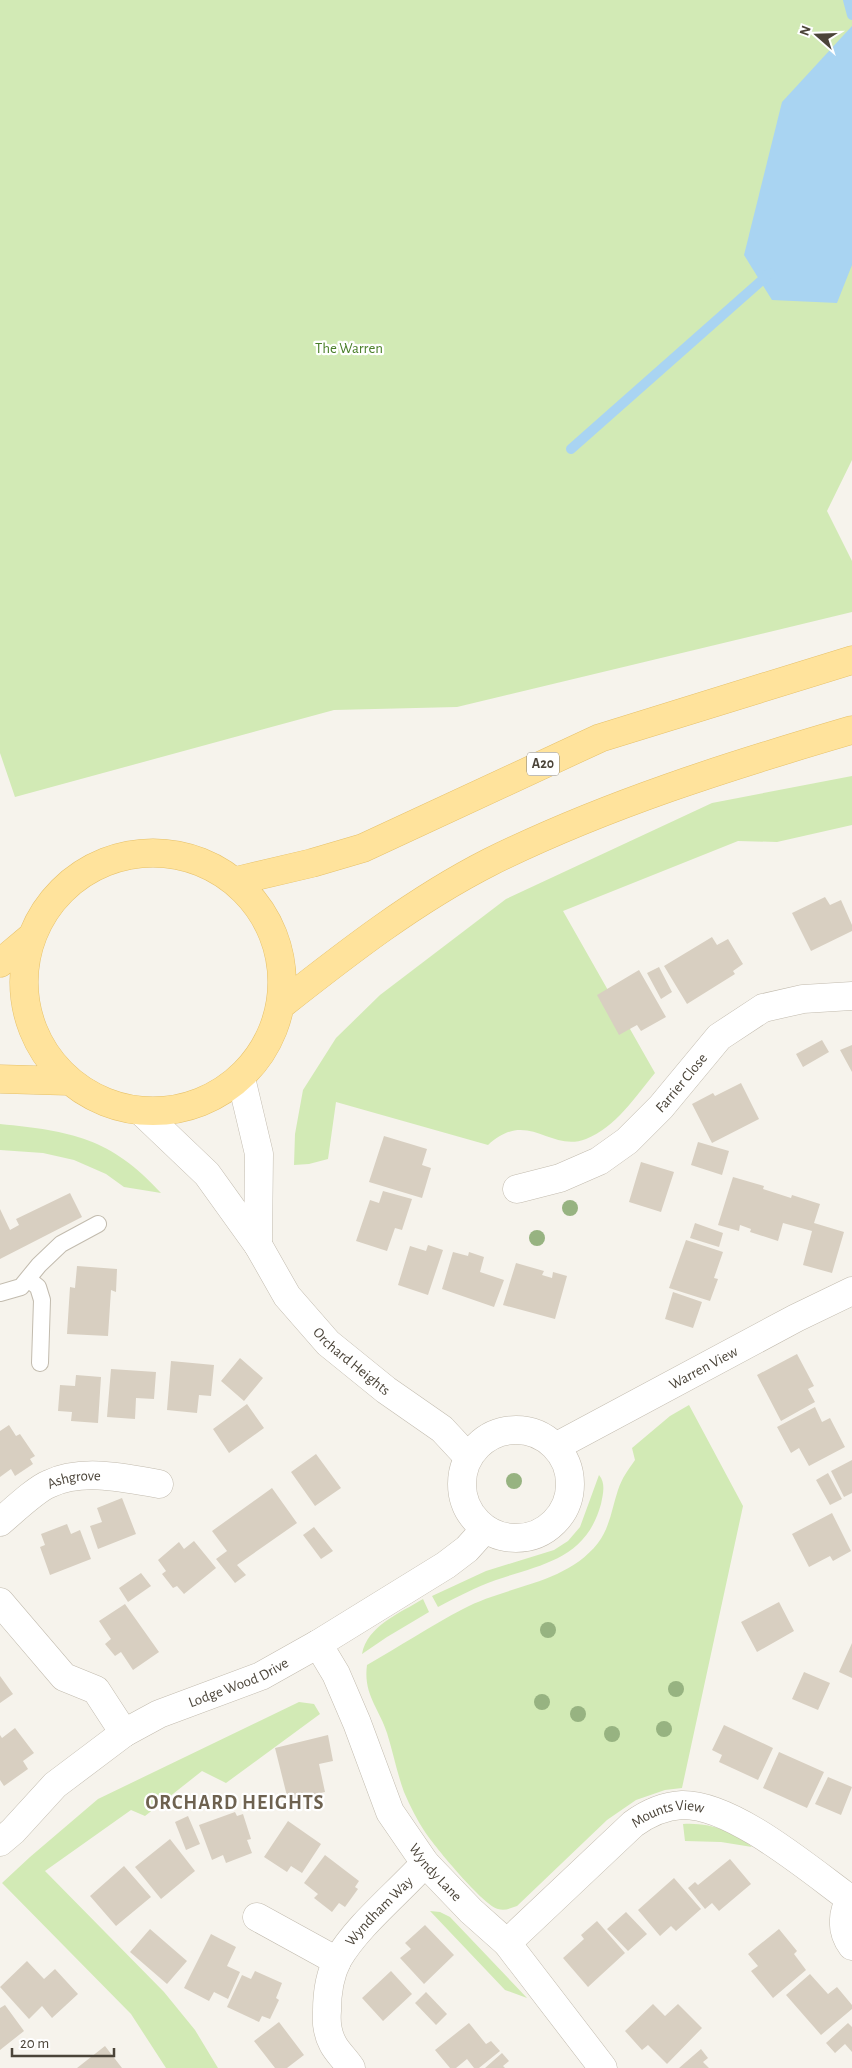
<svg xmlns="http://www.w3.org/2000/svg" width="852" height="2068" font-family="'Alegreya Sans',sans-serif">
<style>
.green{fill:#d2eab5}
.water{fill:#a9d4f2}
.lines{fill:none;stroke-linecap:round;stroke-linejoin:round}
.stream{stroke:#a9d4f2;stroke-width:10}
.building{fill:#d8cfc1}
.service-casing{stroke:#c2bbae;stroke-width:18}
.minor-casing{stroke:#c2bbae;stroke-width:29}
.primary-casing{stroke:#e6c16a;stroke-width:29}
.service{stroke:#fff;stroke-width:16}
.minor{stroke:#fff;stroke-width:28}
.primary{stroke:#ffe39c;stroke-width:28}
.tree{fill:#97b381}
.labels{text-anchor:middle;dominant-baseline:central;stroke-width:4.5;stroke-linejoin:round;paint-order:stroke}
.shield{fill:#fff;stroke:#817c74;stroke-width:1}
.shield-label{font-size:14px;font-weight:bold;fill:#4b4439}
.park-label{font-size:15px;fill:#4a7f2a;stroke:#fff}
.street-label{font-size:15px;fill:#4b4439;stroke:#fff}
.district-label{font-size:20px;font-weight:bold;letter-spacing:1px;fill:#6e6250;stroke:#fff}
</style>
<rect width="100%" height="100%" fill="#f6f3ec"/>
<!-- green -->
<path class="green" d="M0 0H852V460L827 511 852 561V612L457 707 334 710 15 797 0 753Z
M852 776V825L777 842 738 841 563 911 655 1073C635 1097 616 1127 586 1139 550 1153 528 1108 488 1145L336 1102 328 1159 309 1164 294 1165 295 1134 303 1090 336 1038 380 995 506 899 712 803Z
M0 1124C71 1131 111 1138 161 1193L124 1187 106 1174 74 1160 43 1153 0 1150Z
M689 1405 743 1506 682 1788 665 1790 636 1800 607 1820 517 1906C511 1908 505 1911 498 1909 484 1906 435 1847 425 1832 417 1820 410 1806 404 1792 397 1773 393 1752 387 1733 379 1708 363 1694 367 1665 399 1647 430 1626 463 1609 507 1585 565 1585 598 1543 610 1527 612 1508 618 1490 622 1478 628 1470 635 1460L632 1448 670 1416Z
M599 1475C606 1483 603 1494 601 1504 586 1559 543 1564 496 1580 476 1587 457 1597 438 1607L432 1596 486 1571 554 1550 568 1541 580 1527Z
M423 1599 429 1612 387 1637 362 1654C367 1626 400 1613 423 1599Z
M299 1702 314 1704 320 1714 226 1783 202 1771 145 1816 131 1810 45 1871 164 1992 195 2030 218 2068H166L131 2014 2 1883 30 1857 98 1799Z
M683 1824C708 1822 734 1831 752 1847L721 1842 685 1841Z
M430 1911 440 1912 450 1917 527 1998 505 1990Z"/>
<!-- water -->
<path class="water" d="M852 26V265L837 303 772 300 744 255 782 102Z"/>
<g class="lines">
<!-- stream -->
<path class="stream" d="M848 0 852 15
M571 449 770 273"/>
</g>
<!-- building -->
<path class="building" d="M825 897 830 905 841 900 852 925V931L811 951 792 913Z
M712 937 717 945 728 939 743 964 733 971 735 974 687 1004 664 966Z
M659 967 672 992 661 999 647 973Z
M639 970 666 1017 641 1031 637 1025 619 1035 597 995Z
M822 1040 829 1052 803 1067 796 1054Z
M852 1045V1072L840 1050Z
M741 1083 759 1119 712 1143 692 1104 713 1093 715 1096Z
M384 1136 427 1149 422 1165 431 1168 422 1198 369 1182Z
M698 1142 729 1151 722 1175 691 1165Z
M641 1162 674 1172 661 1212 629 1202Z
M733 1177 764 1186 763 1189 791 1198 792 1195 820 1204 814 1223 844 1232 832 1273 803 1265 812 1231 783 1223 778 1241 750 1232 751 1229 740 1225 739 1231 718 1225Z
M383 1191 412 1199 402 1230 395 1228 387 1251 356 1241 370 1200 379 1203Z
M70 1193 82 1217 0 1259V1209L10 1230 19 1225 16 1219Z
M695 1223 723 1233 719 1247 690 1238Z
M686 1240 723 1252 714 1278 718 1279 710 1301 669 1288Z
M428 1245 443 1250 428 1295 398 1285 410 1246 426 1251Z
M453 1252 468 1256 469 1252 484 1257 480 1272 504 1280 494 1307 442 1289Z
M516 1263 544 1271 542 1275 552 1278 553 1272 567 1276 555 1319 503 1305Z
M77 1266 117 1269 116 1292 111 1290 108 1336 67 1334 70 1287 75 1288Z
M673 1292 702 1302 693 1328 665 1319Z
M797 1354 814 1386 808 1389 815 1402 781 1421 757 1375Z
M240 1358 263 1378 244 1401 221 1381Z
M171 1361 214 1365 211 1396 199 1395 197 1413 167 1410Z
M111 1369 156 1372 154 1399 136 1398 135 1419 107 1417Z
M76 1375 101 1377 98 1423 71 1421 72 1412 58 1411 60 1385 75 1386Z
M247 1404 264 1428 229 1453 213 1429Z
M815 1407 822 1422 830 1418 845 1447 809 1466 799 1448 791 1453 777 1427Z
M9 1425 16 1436 20 1434 35 1456 30 1459 33 1464 15 1476 11 1469 0 1477V1431Z
M316 1454 341 1488 315 1506 291 1472Z
M852 1460V1493L844 1497 831 1471Z
M828 1473 842 1499 830 1505 816 1480Z
M272 1488 297 1523 237 1565 246 1575 235 1583 216 1559 227 1551 212 1531Z
M122 1498 136 1534 98 1549 90 1526 102 1522 97 1508Z
M832 1513 851 1551 833 1561 830 1556 809 1567 792 1534Z
M67 1524 71 1534 80 1530 91 1559 50 1575 40 1547 45 1545 41 1534Z
M314 1527 333 1551 321 1559 303 1535Z
M194 1541 216 1568 184 1594 177 1586 173 1588 162 1574 166 1571 158 1560 179 1542 184 1549Z
M141 1573 151 1586 128 1602 119 1588Z
M779 1602 794 1631 757 1652 741 1622Z
M125 1604 159 1652 133 1670 121 1652 115 1656 105 1644 111 1639 99 1621Z
M852 1643V1678L839 1672Z
M804 1672 830 1683 818 1710 792 1699Z
M0 1676 13 1694 0 1703Z
M724 1725 773 1748 758 1780 719 1762 722 1755 712 1750Z
M15 1728 34 1753 23 1761 28 1769 4 1786 0 1780V1735L2 1738Z
M328 1735 333 1761 319 1764 325 1792 288 1800 275 1748Z
M779 1752 824 1772 807 1808 763 1788Z
M828 1777 852 1787 841 1815 815 1804Z
M235 1812 237 1816 243 1814 251 1839 247 1840 252 1853 226 1863 223 1855 212 1860 199 1825Z
M188 1816 200 1844 186 1850 175 1822Z
M288 1821 321 1844 302 1873 291 1866 287 1872 264 1857Z
M170 1839 195 1871 161 1899 135 1867Z
M325 1855 359 1881 355 1887 358 1889 345 1907 339 1903 332 1912 314 1898 318 1894 304 1883Z
M730 1859 751 1884 719 1911 712 1903 705 1909 688 1888 695 1882 698 1885Z
M124 1866 151 1897 116 1926 90 1896Z
M674 1878 701 1909 676 1931 671 1926 660 1936 638 1910Z
M626 1912 647 1934 628 1951 607 1929Z
M597 1921 625 1953 588 1987 563 1958 584 1939 581 1935Z
M425 1925 454 1955 424 1984 400 1958 411 1949 405 1943Z
M150 1929 187 1961 167 1984 130 1952Z
M779 1929 797 1951 794 1954 806 1970 773 1998 751 1971 758 1966 748 1954Z
M211 1934 236 1947 227 1966 240 1972 228 1999 214 1992 209 2001 184 1988Z
M27 1961 44 1979 55 1969 78 1994 52 2018 42 2006 29 2019 0 1987Z
M255 1971 282 1983 276 1998 279 2000 270 2019 262 2016 259 2022 227 2007 242 1975 251 1979Z
M391 1971 412 1994 383 2021 362 1998Z
M810 1974 828 1994 837 1987 852 2005V2009L821 2035 786 1995Z
M426 1992 447 2014 436 2025 415 2003Z
M653 2004 665 2016 678 2004 702 2028 667 2064 648 2045 642 2050 625 2031Z
M5 2005 24 2031 0 2050V2008Z
M279 2022 304 2055 287 2068H275L254 2041Z
M469 2023 486 2044 491 2041 500 2051 479 2068H474L467 2059 456 2068H450L435 2050Z
M848 2023 852 2027V2052L845 2044 835 2053 826 2043Z
M105 2046 122 2068H77Z
M701 2049 708 2058 703 2062 709 2068H679Z
M502 2053 509 2061 503 2066 505 2068H485Z"/>
<g class="lines">
<defs>
<path id="service" d="M28 1279 38 1287 42 1300 40 1363
M0 1293 21 1287 39 1265 61 1244 98 1224"/>
<g id="minor">
<path d="M241 1078 259 1154 258 1245"/>
<path id="s1" d="M142 1112 207 1174 258 1245 287 1296 328 1343 386 1390 442 1429 468 1457"/>
<path id="s2" d="M517 1189 560 1178 599 1161 627 1141 661 1107 719 1037 763 1008 803 999 852 996"/>
<circle cx="516" cy="1484" r="54"/>
<path id="s3" d="M557 1446 796 1318 852 1291"/>
<path id="s4" d="M0 1522C12 1512 36 1489 49 1484 82 1468 125 1478 159 1484"/>
<path d="M0 1602 64 1677 96 1690 124 1733"/>
<path id="s5" d="M318 1644 336 1674 357 1723 390 1812 425 1863 471 1911 507 1943 603 2068"/>
<path id="s6" d="M0 1842 13 1831 55 1785 124 1733 159 1714 261 1676 318 1644 446 1565 467 1549 485 1529"/>
<path d="M852 1897C841 1913 841 1931 852 1946"/>
<path d="M257 1917 337 1961"/>
<path id="s7" d="M507 1943 633 1824C648 1813 664 1806 682 1805 733 1804 810 1870 850 1899"/>
<path id="s8" d="M351 2068C346 2060 337 2052 333 2044 327 2033 326 2022 327 2011 327 1994 330 1974 338 1959 358 1925 398 1893 425 1863"/>
</g>
<path id="primary" d="M24 982a129 129 0 1 1 258 0a129 129 0 1 1-258 0Z
M240 880 312 863 363 848 600 738 852 660
M0 963 30 938
M281 1005C347 953 415 900 490 862 605 805 729 766 852 730
M0 1079 67 1081"/>
</defs>
<!-- service casing -->
<use href="#service" class="service-casing"/>
<!-- minor casing -->
<use href="#minor" class="minor-casing"/>
<!-- primary casing -->
<use href="#primary" class="primary-casing"/>
<!-- service -->
<use href="#service" class="service"/>
<!-- minor -->
<use href="#minor" class="minor"/>
<!-- primary -->
<use href="#primary" class="primary"/>
</g>
<!-- trees -->
<g class="tree">
<circle cx="570" cy="1208" r="8"/>
<circle cx="537" cy="1238" r="8"/>
<circle cx="514" cy="1481" r="8"/>
<circle cx="548" cy="1630" r="8"/>
<circle cx="676" cy="1689" r="8"/>
<circle cx="542" cy="1702" r="8"/>
<circle cx="578" cy="1714" r="8"/>
<circle cx="664" cy="1729" r="8"/>
<circle cx="612" cy="1734" r="8"/>
</g>
<g class="labels">
<!-- shield labels -->
<rect class="shield" x="527" y="752.5" width="32" height="23" rx="4"/>
<g class="shield-label">
<text x="543" y="764">A20</text>
</g>
<!-- park labels -->
<g class="park-label">
<text x="349" y="348">The Warren</text>
</g>
<!-- street labels -->
<g class="street-label">
<text stroke="none"><textPath href="#s2" startOffset="201">Farrier Close</textPath></text>
<text stroke="none"><textPath href="#s1" startOffset="328">Orchard Heights</textPath></text>
<text stroke="none"><textPath href="#s3" startOffset="166">Warren View</textPath></text>
<text stroke="none"><textPath href="#s4" startOffset="88">Ashgrove</textPath></text>
<text stroke="none"><textPath href="#s6" startOffset="291">Lodge Wood Drive</textPath></text>
<text stroke="none"><textPath href="#s7" startOffset="211">Mounts View</textPath></text>
<text stroke="none"><textPath href="#s5" startOffset="259">Wyndy Lane</textPath></text>
<text stroke="none"><textPath href="#s8" startOffset="181">Wyndham Way</textPath></text>
</g>
<!-- district labels -->
<g class="district-label">
<text x="235" y="1803">ORCHARD HEIGHTS</text>
</g>
</g>
<!-- north arrow -->
<g transform="translate(817 35) rotate(290)" stroke="#ffffff" stroke-width="4" paint-order="stroke">
<path d="M0-4L9 19L0 12L-9 19Z" fill="#4b4439"/>
<text y="-8" font-size="14" font-weight="bold" text-anchor="middle" fill="#4b4439">N</text>
</g>
<!-- scale -->
<path d="M12 2048v8h102v-8" fill="none" stroke="#4b4439" stroke-width="2.5"/>
<text x="20" y="2048" font-size="15" fill="#4b4439" stroke="#ffffff" stroke-width="4" paint-order="stroke">20 m</text>
</svg>
